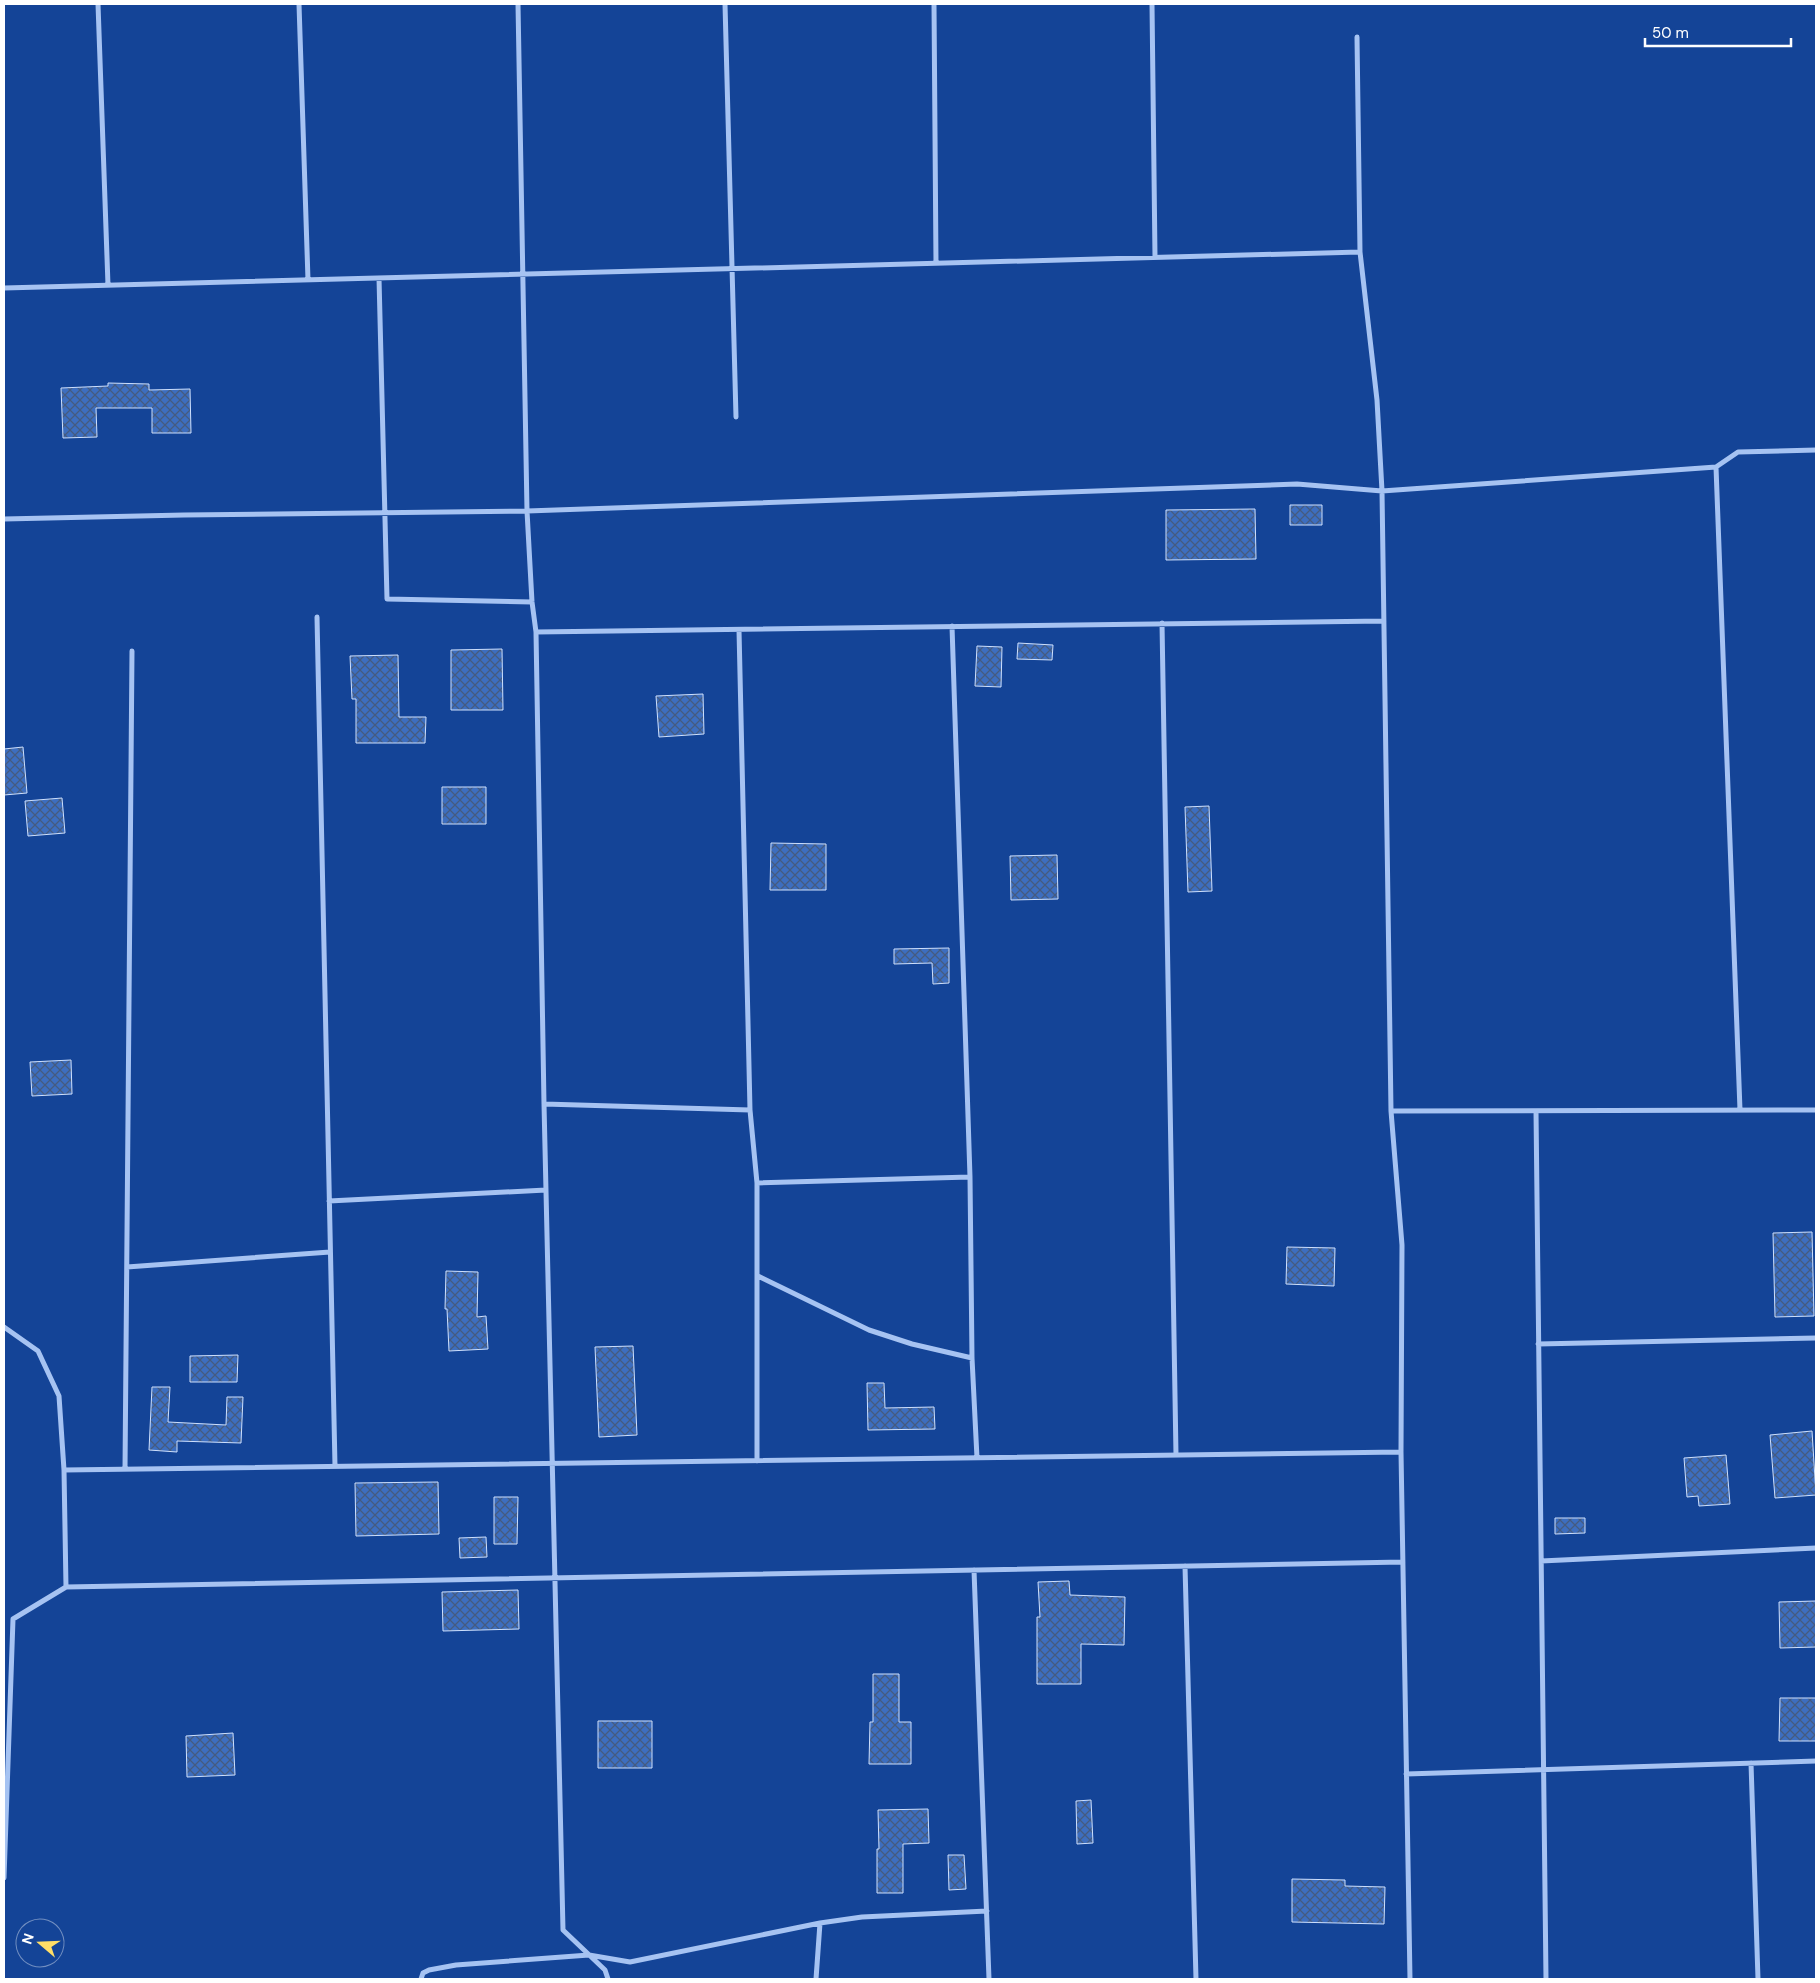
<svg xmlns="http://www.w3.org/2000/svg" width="1820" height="1983" font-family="'DM Sans',sans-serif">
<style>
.building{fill:url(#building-cross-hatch);stroke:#cee0fd}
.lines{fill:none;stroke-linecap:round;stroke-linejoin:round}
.minor{stroke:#a6c3f2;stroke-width:5}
</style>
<defs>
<pattern id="building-cross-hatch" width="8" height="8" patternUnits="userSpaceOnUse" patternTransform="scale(1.25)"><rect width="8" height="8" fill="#3d6ebf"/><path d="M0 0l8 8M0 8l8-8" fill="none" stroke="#455b80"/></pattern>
</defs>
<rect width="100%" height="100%" fill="#144497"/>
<!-- building -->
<path class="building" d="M108 383 149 384V390L190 389 191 433H152V408H96L97 437 63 438 61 388 108 386Z
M1290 505H1322V525H1290Z
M1255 509 1256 559 1166 560V510Z
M1018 643 1053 645 1052 660 1017 659Z
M977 646 1002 647 1001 687 975 686Z
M502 649 503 710H451V650Z
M398 655 399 717H426L425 743H356V699H352L350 656Z
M703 694 704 734 659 737 656 696Z
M23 747 27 793 4 795V749Z
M442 787H486V824H442Z
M62 798 65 833 28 836 25 801Z
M1209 806 1212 891 1188 892 1185 807Z
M771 843 826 844V890H770Z
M1057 855 1058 899 1011 900 1010 856Z
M949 948V983L933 984 932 963 894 964V949Z
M71 1060 72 1094 32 1096 30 1062Z
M1812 1232 1814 1316 1775 1317 1773 1233Z
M1287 1247 1335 1248 1334 1286 1286 1284Z
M446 1271 478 1272 477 1317 486 1316 488 1349 449 1351 447 1309H445Z
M633 1346 637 1435 599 1437 595 1347Z
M238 1355 237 1382H190V1356Z
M867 1383H884L885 1408 934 1407 935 1429 868 1430Z
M152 1387H170L168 1422 226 1425 227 1397H243L241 1443 177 1441V1452L149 1450Z
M1812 1431 1816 1495 1775 1498 1770 1435Z
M1726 1455 1730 1504 1699 1506 1698 1496 1687 1497 1684 1458Z
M438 1482 439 1534 356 1536 355 1483Z
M494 1497H518L517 1544H494Z
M1555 1518H1585V1533L1555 1534Z
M486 1537 487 1557 460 1558 459 1538Z
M1069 1581 1070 1595 1125 1597 1124 1645 1081 1644V1684H1037V1617H1040L1038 1582Z
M518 1590 519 1629 443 1631 442 1592Z
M1816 1601V1647L1780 1648 1779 1602Z
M873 1674H899V1722H911V1764H869L870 1722H873Z
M1780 1698H1816V1741H1779Z
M598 1721H652V1768H598Z
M233 1733 235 1775 187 1777 186 1736Z
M1091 1800 1093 1843 1077 1844 1076 1801Z
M928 1809 929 1843 903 1844V1893H877V1849H879L878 1810Z
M948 1855H964L966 1889 949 1890Z
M1292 1879 1345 1880V1886L1385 1887 1384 1924 1292 1922Z"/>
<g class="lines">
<!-- minor -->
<path class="minor" d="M98 4 108 285
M299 4 308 280
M518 4 527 511 532 602 536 632 544 1104 563 1930 605 1970 608 1979
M725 4 736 417
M934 4 936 263
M1152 4 1155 257
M1357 37 1360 252 1377 400 1382 491 1716 467 1740 1110
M379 278 387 599 532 602
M4 288 1360 252
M1716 467 1738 452 1816 450
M4 519 184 515 527 511 1297 484 1382 491 1391 1111 1402 1245 1401 1452 1410 1979
M317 617 335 1466
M1162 623 1176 1455
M952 626 970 1177 972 1358 977 1458
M739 630 750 1110
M536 632 1384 621
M544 1104 750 1110 757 1183 970 1177
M1391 1111 1816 1110
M1536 1111 1546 1979
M757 1183V1461
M329 1201 546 1190
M127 1267 330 1252
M758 1276 869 1330 912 1344 972 1358
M4 1327 38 1351 59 1396 64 1470 66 1587 13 1619 4 1878
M1538 1344 1816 1338
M125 1469 132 651
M64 1470 1401 1452
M1541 1561 1816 1548
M1185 1566 1196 1979
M974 1570 989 1979
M66 1587 1403 1562
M1751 1763 1758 1979
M1406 1774 1816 1761
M421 1979 423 1973 429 1970 456 1965 589 1955 630 1962 820 1923 862 1917 987 1911
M816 1979 820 1923"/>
</g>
<!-- border -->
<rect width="1820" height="1983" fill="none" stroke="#ffffff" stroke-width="10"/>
<!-- north arrow -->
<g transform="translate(40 1943) rotate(289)"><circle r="24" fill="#144497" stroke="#728fc1"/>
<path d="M0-4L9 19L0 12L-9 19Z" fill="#ffde67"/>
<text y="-8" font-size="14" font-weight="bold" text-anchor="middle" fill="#ffffff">N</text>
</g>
<!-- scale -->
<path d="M1645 38v8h146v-8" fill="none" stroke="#ffffff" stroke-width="2.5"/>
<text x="1652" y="38" font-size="15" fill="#ffffff" stroke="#144497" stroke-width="4" paint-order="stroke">50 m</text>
</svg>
